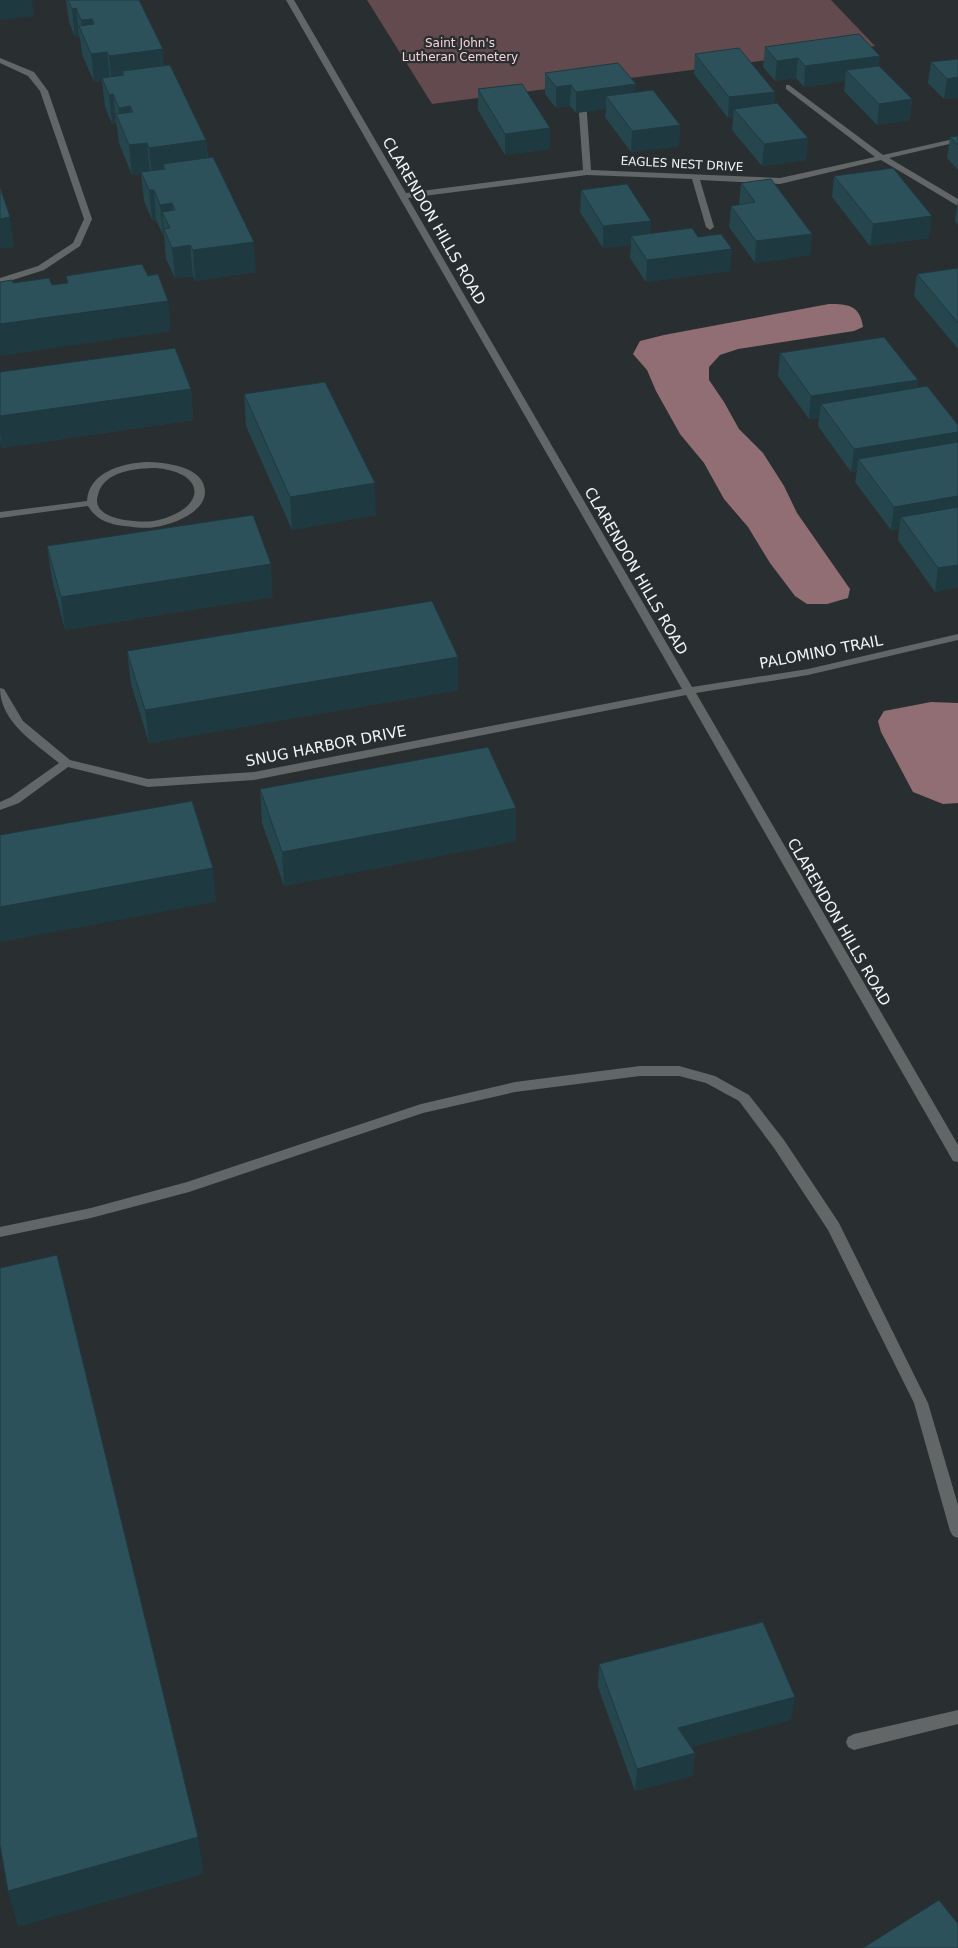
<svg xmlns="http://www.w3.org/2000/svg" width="958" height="1948" font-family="'DejaVu Sans',sans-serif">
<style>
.green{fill:#624a4e}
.water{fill:#916e74}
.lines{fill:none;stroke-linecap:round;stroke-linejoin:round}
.minor{fill:#636667;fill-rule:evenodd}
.wall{fill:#26464e}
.shaded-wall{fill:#1f3940}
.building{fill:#2c515b;stroke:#1f3940}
.labels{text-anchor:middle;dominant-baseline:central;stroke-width:4.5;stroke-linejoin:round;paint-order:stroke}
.far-park-label{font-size:12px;fill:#fad2d8;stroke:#292e30}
.far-street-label{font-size:12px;fill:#f1f5f6;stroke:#292e30}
.street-label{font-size:15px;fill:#f1f5f6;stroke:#292e30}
</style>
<rect width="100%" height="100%" fill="#292e30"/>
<!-- green -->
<path class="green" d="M367 0H831L875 46 432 104Z"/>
<!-- water -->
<path class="water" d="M829 304C848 304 860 305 863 327L854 331 738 349 720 355 709 367V380L724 402 739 429 763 453 784 486 797 513 850 589 848 598 827 604H807L795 596 770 563 748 527 724 499 704 463 680 434 656 391 647 370 633 354 640 341 664 335Z
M931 702 958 703V803L943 804 913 792 881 732 878 721 884 711Z"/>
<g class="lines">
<!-- minor -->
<path class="minor" d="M286 0H294L406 193 583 170 578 100 582 98 586 100 591 170 780 178 875 157 786 89V85H789L883 155 958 138V142L889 158 958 199V206L881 160 780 184 700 180 714 227 710 230 706 227 692 179 587 175 408 198 692 687 808 669 958 634V640L808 675 696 693 958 1145V1162L953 1161 686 695 254 780 148 787 68 767 19 803 0 810V802L11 797 59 763C35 743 0 722 0 688L4 689 23 721 70 760 148 779 254 772 682 689Z
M0 58 34 72 48 91 92 219 80 246 44 270 0 284V278L38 266 73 243 84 219 40 91 28 76 0 63Z
M145 462C164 462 205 466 205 492 205 513 171 525 155 527 145 529 134 527 124 526 109 524 96 520 88 506L0 518V512L87 501C89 472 121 464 145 462ZM156 468C209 473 205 509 158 520 147 523 135 521 124 520 116 518 106 516 100 509 97 505 96 500 98 495 103 471 137 468 156 468Z
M640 1066H679L715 1076 749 1095 784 1140 839 1223 928 1403 958 1505V1538L953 1536 950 1531 914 1403 828 1230 774 1148 739 1101 706 1083 679 1076H640L515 1092 423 1113 189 1192 91 1218 0 1237V1227L91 1208 187 1182 421 1104 515 1082Z
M958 1710V1724L854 1750 848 1747 846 1742 848 1737 854 1734Z"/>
</g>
<!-- wall -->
<path class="wall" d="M66 0H139L164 66 206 140 208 158 256 272 195 281 193 276 175 278 166 259 164 235H163L156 220H152L144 201 141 174 132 175 119 143 117 127 116 123 112 124 105 107 102 81 94 82 82 54 80 38 79 36 75 37 69 22Z
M765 47 879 66 912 99 910 120 877 125 844 91 845 81 804 87 796 78 775 81 763 67Z
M695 54 775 92 774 103 808 138 806 160 762 166 732 130 733 117 728 118 694 74Z
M958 59V98L944 99 928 83 931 62Z
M545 73 636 92 680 125 679 146 631 152 605 117 606 109 576 113 570 106 556 108 545 94Z
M478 89 550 128V149L505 155 478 110Z
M958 136V170L947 158 950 137Z
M834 176 929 238 870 246 832 197Z
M741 183 812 234 810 255 755 263 729 227 731 206 739 205Z
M581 190 651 221 650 234 698 237 730 271 646 282 630 258 631 245 603 248 580 212Z
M958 200V225L955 221Z
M958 268V349L914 296 917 274Z
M780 353 918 380 917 388 958 587 935 592 898 540 899 529 891 530 855 482 857 471 851 472 818 426 819 418 809 419 778 376Z
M0 372 191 389 193 420 2 448 0 439Z
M244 394 376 515 292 530 246 426Z
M47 546 273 597 65 630 52 579Z
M127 651 458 690 149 743 131 684Z
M260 789 516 808V841L284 886 262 823Z
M599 1664 791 1720 691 1747 695 1753 692 1776 635 1791 598 1687Z"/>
<!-- shaded-wall -->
<path class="shaded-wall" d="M0 0H32L34 16 0 20Z
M76 8 79 36 75 37 72 9Z
M92 19 95 47 83 36 81 20Z
M163 49 165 77 122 71 124 83 112 84 109 56Z
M107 52 110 80 102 78V81L94 82 91 54Z
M880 56 878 77 846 70 845 81 804 87 805 66Z
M798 58 796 78 775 81 777 61Z
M958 77V98L944 99 947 79Z
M636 84 635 105 606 96V109L576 113V92Z
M571 85 570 106 556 108V87Z
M775 92 773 112 734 109 733 117 728 118 729 97Z
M113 94 116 123 112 124 109 95Z
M912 99 910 120 877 125 879 104Z
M130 106 133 135 120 124 119 108Z
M680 125 679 146 631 152 632 131Z
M550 128V149L505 155V134Z
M808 138 806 160 762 166 764 144Z
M206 140 208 169 163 164 164 175 152 177 149 148Z
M147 143 150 173 141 172V174L132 175 129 145Z
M149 190H154L156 220H152Z
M172 203 175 233 170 228 162 212 164 235H163L160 205Z
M932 216 929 238 870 246 873 224Z
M10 217 14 247 0 249V219Z
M651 221 650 242 631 236V245L603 248V226Z
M812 234 810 255 755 263 756 241Z
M254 242 256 272 195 281 193 250Z
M190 245 193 276 175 278 172 248Z
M732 249 730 271 646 282 647 260Z
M168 301 171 331 0 356V324Z
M918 380 915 402 821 404 819 418 809 419 811 396Z
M191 389 193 420 2 448 0 432V416Z
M958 432V454L858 459 857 471 851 472 854 449Z
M375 483 376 515 292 530 290 497Z
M958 496V518L901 517 899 529 891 530 894 507Z
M271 564 273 597 65 630 61 597Z
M958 565V587L935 592 938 568Z
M458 657V690L149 743 145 710Z
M516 808V841L284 886 282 852Z
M213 868 216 902 0 942V907Z
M795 1697 791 1720 675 1751 678 1728Z
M695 1753 692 1776 635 1791 637 1769Z
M198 1837 204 1874 18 1927 8 1891Z"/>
<!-- building -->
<path class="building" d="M68 0H139L163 49 109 56 107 52 91 54 79 26 94 24 92 19 81 20 76 8 72 9Z
M859 34 880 56 805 66 798 58 777 61 765 47Z
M739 48 775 92 729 97 695 54Z
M958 59V77L947 79 931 62Z
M618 63 636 84 576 92 571 85 556 87 545 73Z
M170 65 206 140 149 148 147 143 129 145 116 114 133 112 130 106 119 108 113 94 109 95 102 78 124 75 122 71Z
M879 66 912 99 879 104 846 70Z
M522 84 550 128 505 134 478 89Z
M653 90 680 125 632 131 606 96Z
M777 103 808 138 764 144 734 109Z
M958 136V145L950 137Z
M213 157 254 242 193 250 190 245 172 248 164 229 170 228 162 212 175 210 172 203 160 205 154 190H149L141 172 165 169 163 164Z
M893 168 932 216 873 224 834 176Z
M771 179 812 234 756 241 731 206 755 202 741 183Z
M627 184 651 221 603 226 581 190Z
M0 187 10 217 0 219Z
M692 228 698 237 721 234 732 249 647 260 631 236Z
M142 264 148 276 158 274 168 301 0 324V282L12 280 13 283 49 278 52 285 68 283 66 276Z
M958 268V323L917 274Z
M884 337 918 380 811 396 780 353Z
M175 348 191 389 0 416V372Z
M325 382 375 483 290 497 244 394Z
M927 386 958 425V432L854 449 821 404Z
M958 442V496L894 507 858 459Z
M958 507V565L938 568 901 517Z
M253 515 271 564 61 597 47 546Z
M432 601 458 657 145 710 127 651Z
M488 747 516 808 282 852 260 789Z
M192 801 213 868 0 907V835Z
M57 1255 198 1837 8 1891 0 1845V1268Z
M763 1622 795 1697 678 1728 695 1753 637 1769 599 1664Z
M939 1900 958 1924V1948H863Z"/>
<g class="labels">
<!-- far-park labels -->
<g class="far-park-label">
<text x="460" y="43">Saint John's<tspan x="460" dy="14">Lutheran Cemetery</tspan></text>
</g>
<!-- far-street labels -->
<g class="far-street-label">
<text transform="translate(682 164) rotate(3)">EAGLES NEST DRIVE</text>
</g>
<!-- street labels -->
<g class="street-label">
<text transform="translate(434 221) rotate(60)">CLARENDON HILLS ROAD</text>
<text transform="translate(636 571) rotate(60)">CLARENDON HILLS ROAD</text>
<text transform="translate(821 652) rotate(-11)">PALOMINO TRAIL</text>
<text transform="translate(326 746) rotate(-11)">SNUG HARBOR DRIVE</text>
<text transform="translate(839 922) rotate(60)">CLARENDON HILLS ROAD</text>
</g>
</g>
</svg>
